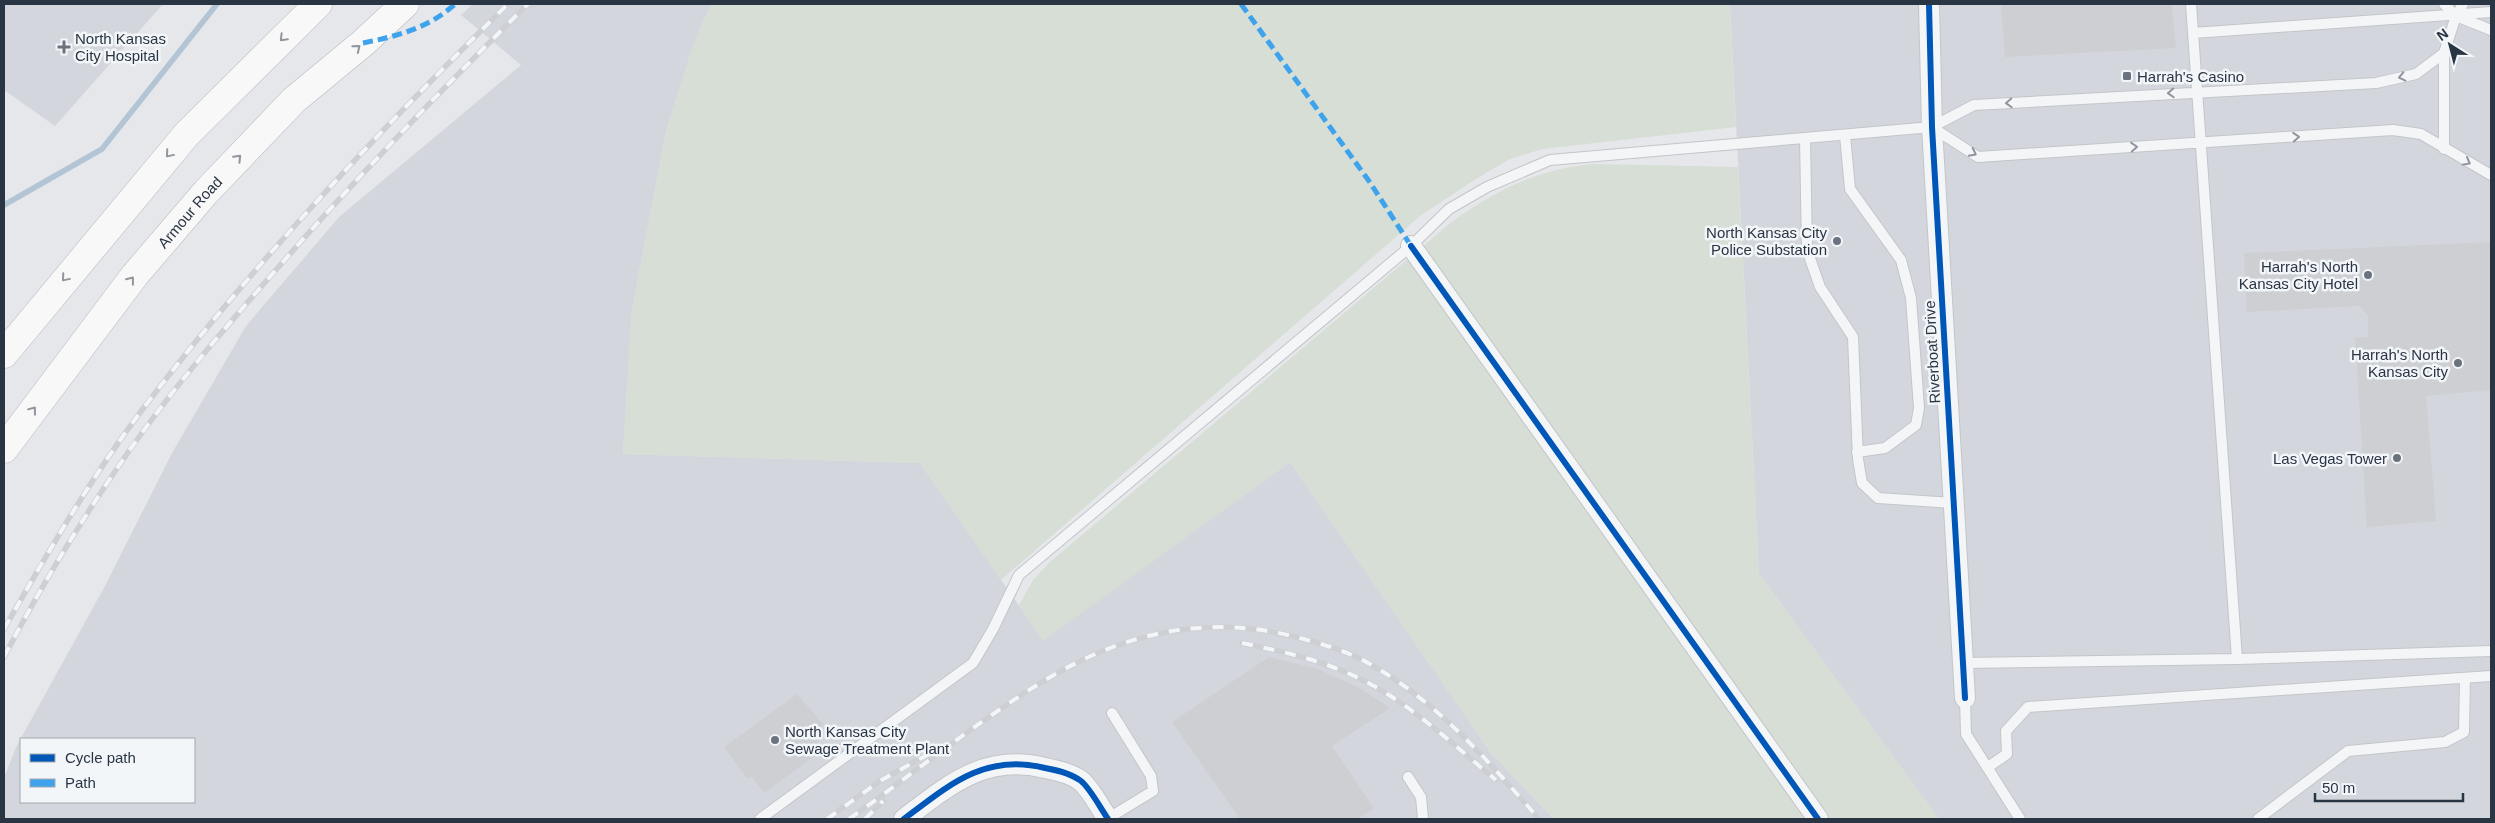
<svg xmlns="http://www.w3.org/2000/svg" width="2495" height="823" font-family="Helvetica,sans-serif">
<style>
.built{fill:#d3d7dd;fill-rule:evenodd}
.green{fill:#d6ded5}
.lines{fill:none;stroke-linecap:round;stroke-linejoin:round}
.stream{stroke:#b3c5d5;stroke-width:5.5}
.building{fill:#cdcfd2}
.lane-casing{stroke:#c3c5c8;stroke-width:12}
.street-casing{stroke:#c3c5c8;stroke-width:22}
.highway-casing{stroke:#b7babf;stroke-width:29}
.lane{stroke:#f4f5f7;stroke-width:10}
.street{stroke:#f4f5f7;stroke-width:20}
.highway{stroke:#f8f8f8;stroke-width:28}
.rail-casing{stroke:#cdcfd2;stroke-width:5.5}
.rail{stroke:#f3f6f9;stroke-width:4;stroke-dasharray:11;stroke-linecap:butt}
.quiet{stroke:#3ea3ec;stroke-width:5;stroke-dasharray:10 5;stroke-linecap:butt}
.cycleway-casing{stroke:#f3f6f9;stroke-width:9}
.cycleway{stroke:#0057b8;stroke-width:6}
.oneway{stroke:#91969e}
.oneway2{stroke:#8f959e}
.poi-dot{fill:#6b737e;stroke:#f3f6f9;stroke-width:2}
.labels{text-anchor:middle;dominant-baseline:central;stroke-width:5;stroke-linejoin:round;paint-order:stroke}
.poi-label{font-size:15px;fill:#2a3544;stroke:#f3f6f9;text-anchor:end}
.street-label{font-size:15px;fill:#2a3544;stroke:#f3f6f9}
</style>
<rect width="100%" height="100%" fill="#e5e7ea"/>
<!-- built -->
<path class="built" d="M4 4H163L55 126 4 90Z
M473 4H711L692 49 666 132 632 310 623 454 920 463 1043 640 1290 462 1491 753 1554 819H4V778L16 747 105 586 172 453 246 326 339 217 521 65 461 15ZM21 739H194V802H21Z
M1730 4H2491V819H1939L1759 574Z"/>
<!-- green -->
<path class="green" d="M711 4H1730L1736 127 1542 149 1510 159 1479 177 1420 216 1001 580 920 463 623 454 632 310 666 132 692 49Z
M1593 164 1738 167 1759 574 1939 819H1554L1491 753 1290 462 1043 641 1019 605 1033 580 1049 563 1454 220C1501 188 1536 170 1593 164Z"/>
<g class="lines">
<!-- stream -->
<path class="stream" d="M4 205 102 149 217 4"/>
</g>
<!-- building -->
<path class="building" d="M2001 4H2172L2176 48 2005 57Z
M2491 242V390L2426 396 2436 521 2367 527 2355 337H2368V316L2359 306 2247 312 2244 253Z
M1269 657 1315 668 1358 687 1390 708 1332 746 1374 808 1358 819H1240L1172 722Z
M797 694 824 725 811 734 824 749 764 793 752 777 747 778 724 747Z"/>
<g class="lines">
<defs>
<path id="lane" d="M2191 4 2237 659
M2444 4 2456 16 2491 30
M2193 33 2491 12
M1933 128 1978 157 2393 130 2421 134 2491 175
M1845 135 1850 189 1901 260 1911 298 1919 408 1916 425 1885 448 1857 452
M1805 138 1807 250 1820 287 1853 337 1858 459 1862 483 1878 498 1953 503
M2444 149V53L2456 16 2463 4
M1963 663 2237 659 2491 651
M1965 698 1966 734 2020 819
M1988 767 2007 754 2006 731 2028 707 2491 676
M1408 777 1421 797 1423 819
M760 819 973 663 993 629 1019 575 1411 246 1449 209 1487 187 1550 160 1932 127 1974 105 2376 83 2416 74 2444 53
M1107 819 1153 791 1151 776 1112 713
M2258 819 2348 751 2445 742 2464 732 2465 678"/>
<path id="street" d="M1929 4 1932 127 1965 698
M1411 246 1818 819
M904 819C949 785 985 753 1045 768 1056 770 1072 774 1081 781 1090 788 1101 809 1108 819"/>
<g id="highway">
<path d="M4 354 186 135 318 4"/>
<path id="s1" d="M4 449 135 275 206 192 294 100 363 43 405 4"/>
</g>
</defs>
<!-- lane casing -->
<use href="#lane" class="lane-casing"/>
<!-- street casing -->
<use href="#street" class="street-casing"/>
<!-- highway casing -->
<use href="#highway" class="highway-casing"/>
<!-- lane -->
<use href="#lane" class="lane"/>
<!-- street -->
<use href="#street" class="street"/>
<!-- highway -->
<use href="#highway" class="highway"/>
<defs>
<path id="rail" d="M4 629C47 554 90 479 142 410 252 265 379 131 508 4
M1242 643C1280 651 1317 659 1352 675 1406 699 1451 743 1496 780
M4 657C41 586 83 517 129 451 173 388 224 329 275 271 356 178 441 90 528 4
M827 819 880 781 934 751
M849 819C913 774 975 723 1042 682 1125 631 1212 612 1307 640 1330 646 1354 654 1375 667 1439 704 1491 764 1539 819
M865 819 883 801"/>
</defs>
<!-- rail casing -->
<use href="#rail" class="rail-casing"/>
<!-- rail -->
<use href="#rail" class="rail"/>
<!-- quiet -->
<path class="quiet" d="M1241 4 1369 181 1411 246
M363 43C397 36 429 28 455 4"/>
<defs>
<path id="cycleway" d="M1929 4 1932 127 1965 698
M1411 246 1818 819
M904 819C949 785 985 753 1045 768 1056 770 1072 774 1081 781 1090 788 1101 809 1108 819"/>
</defs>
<!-- cycleway casing -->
<use href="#cycleway" class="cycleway-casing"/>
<!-- cycleway -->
<use href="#cycleway" class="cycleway"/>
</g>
<!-- one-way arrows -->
<defs><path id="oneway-chevron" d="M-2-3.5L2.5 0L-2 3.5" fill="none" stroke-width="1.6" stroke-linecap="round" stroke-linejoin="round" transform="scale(1.25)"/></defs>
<g class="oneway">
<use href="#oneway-chevron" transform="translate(283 38) rotate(135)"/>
<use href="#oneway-chevron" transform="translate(357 48) rotate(-39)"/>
<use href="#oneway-chevron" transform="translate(169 154) rotate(130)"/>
<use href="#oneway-chevron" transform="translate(238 158) rotate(-46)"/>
<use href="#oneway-chevron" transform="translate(65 278) rotate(130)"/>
<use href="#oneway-chevron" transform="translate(131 280) rotate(-52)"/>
<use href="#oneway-chevron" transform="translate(33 410) rotate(-53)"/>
</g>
<g class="oneway2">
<use href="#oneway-chevron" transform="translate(2402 77) rotate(167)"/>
<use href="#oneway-chevron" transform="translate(2171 93) rotate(177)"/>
<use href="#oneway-chevron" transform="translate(2009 103) rotate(177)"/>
<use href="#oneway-chevron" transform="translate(2296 137) rotate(-4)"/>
<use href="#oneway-chevron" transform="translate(2134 147) rotate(-4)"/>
<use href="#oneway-chevron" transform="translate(1973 153) rotate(27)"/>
<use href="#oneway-chevron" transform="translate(2467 162) rotate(29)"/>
</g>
<!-- markers -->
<g class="poi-dot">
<path d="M61.5 39.5h5v5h5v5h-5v5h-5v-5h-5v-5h5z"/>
<rect x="2122" y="71" width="10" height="10" rx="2.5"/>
<circle cx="1837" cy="241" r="5"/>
<circle cx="2368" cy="275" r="5"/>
<circle cx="2458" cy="363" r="5"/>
<circle cx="2397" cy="458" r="5"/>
<circle cx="775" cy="740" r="5"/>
</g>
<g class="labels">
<!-- poi labels -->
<g class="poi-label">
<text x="75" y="38" text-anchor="start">North Kansas<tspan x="75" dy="17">City Hospital</tspan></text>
<text x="2137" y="76" text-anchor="start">Harrah's Casino</text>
<text x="1827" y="232">North Kansas City<tspan x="1827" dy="17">Police Substation</tspan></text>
<text x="2358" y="266">Harrah's North<tspan x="2358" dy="17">Kansas City Hotel</tspan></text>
<text x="2448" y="354">Harrah's North<tspan x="2448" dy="17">Kansas City</tspan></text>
<text x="2387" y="458">Las Vegas Tower</text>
<text x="785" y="731" text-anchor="start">North Kansas City<tspan x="785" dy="17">Sewage Treatment Plant</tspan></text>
</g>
<!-- street labels -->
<g class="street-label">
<text stroke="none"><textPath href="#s1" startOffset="301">Armour Road</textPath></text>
<text transform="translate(1932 352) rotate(-93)">Riverboat Drive</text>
</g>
</g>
<!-- border -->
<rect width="2495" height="823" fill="none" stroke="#2a3544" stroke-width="10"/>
<!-- legend -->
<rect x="20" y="738" width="175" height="65" fill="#f3f6f9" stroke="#a3a9b1"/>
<rect x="30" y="754" width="25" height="8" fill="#0057b8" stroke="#a3a9b1"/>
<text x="65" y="763" font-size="15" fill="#2a3544">Cycle path</text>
<rect x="30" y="779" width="25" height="8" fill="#3ea3ec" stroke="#a3a9b1"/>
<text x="65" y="788" font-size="15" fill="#2a3544">Path</text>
<!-- north arrow -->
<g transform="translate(2450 45) rotate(324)" stroke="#f3f6f9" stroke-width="4" paint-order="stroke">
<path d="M0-4L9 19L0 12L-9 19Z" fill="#2a3544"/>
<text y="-8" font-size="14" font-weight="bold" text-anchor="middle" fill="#2a3544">N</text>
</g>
<!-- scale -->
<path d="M2315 793v8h148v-8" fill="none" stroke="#2a3544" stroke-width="2.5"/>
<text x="2322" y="793" font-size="15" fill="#2a3544" stroke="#f3f6f9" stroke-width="4" paint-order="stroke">50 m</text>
</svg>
